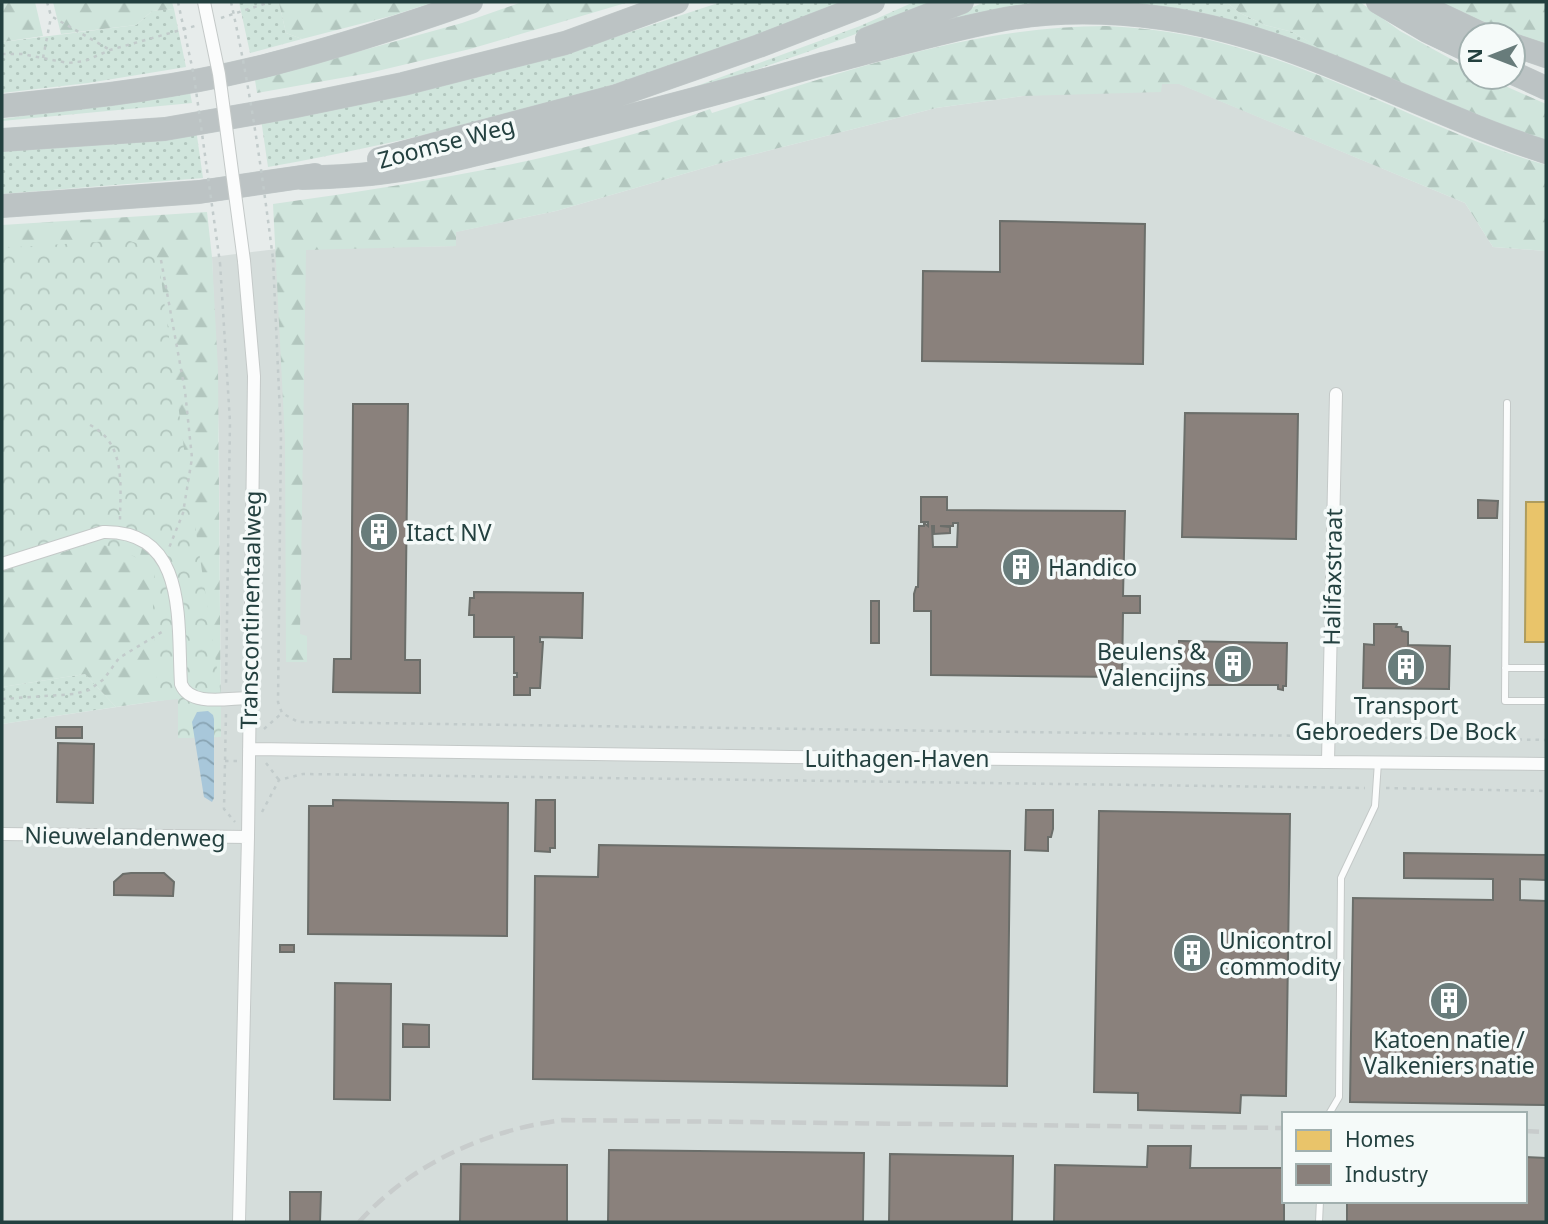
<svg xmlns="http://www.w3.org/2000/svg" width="1548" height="1224" font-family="'Noto Sans',sans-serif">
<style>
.built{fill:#d5dddb;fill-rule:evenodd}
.grass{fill:url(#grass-dots)}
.forest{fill:url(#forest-firs)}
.park{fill:url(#park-crowns)}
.water{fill:url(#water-waves)}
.homes{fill:#e9c46a;stroke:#ae9c5d;stroke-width:2}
.industry{fill:#8a817c;stroke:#6b6e6a;stroke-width:2;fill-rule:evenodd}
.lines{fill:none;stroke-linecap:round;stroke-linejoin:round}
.lane-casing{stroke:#c4c9c8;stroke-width:8}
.street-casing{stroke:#c4c9c8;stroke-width:14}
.highway-casing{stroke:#c2caca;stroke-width:24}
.path{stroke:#c2cbcb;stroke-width:2.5;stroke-dasharray:3.5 5;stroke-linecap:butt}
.lane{stroke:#fbfcfc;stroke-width:6}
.street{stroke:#fbfcfc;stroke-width:12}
.highway{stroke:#bcc3c4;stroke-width:23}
.rail{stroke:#c8cccc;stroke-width:4.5;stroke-dasharray:14 7;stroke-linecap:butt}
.street-bridge-casing{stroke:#c4c9c8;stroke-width:14;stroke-linecap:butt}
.path-bridge{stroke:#c2cbcb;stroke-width:2.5;stroke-dasharray:3.5 5;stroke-linecap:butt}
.street-bridge{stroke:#fbfcfc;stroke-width:12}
.labels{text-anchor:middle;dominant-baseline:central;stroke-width:7;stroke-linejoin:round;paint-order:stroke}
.street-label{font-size:23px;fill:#23403f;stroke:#f5faf9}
.poi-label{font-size:23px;fill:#23403f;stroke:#f5faf9;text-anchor:start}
</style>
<defs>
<pattern id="grass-dots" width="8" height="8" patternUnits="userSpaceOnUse" patternTransform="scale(1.75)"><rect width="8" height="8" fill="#d0e5dc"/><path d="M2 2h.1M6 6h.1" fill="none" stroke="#b2c6be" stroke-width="1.8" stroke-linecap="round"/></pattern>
<pattern id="forest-firs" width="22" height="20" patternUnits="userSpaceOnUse" patternTransform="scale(1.75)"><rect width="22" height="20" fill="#d0e5dc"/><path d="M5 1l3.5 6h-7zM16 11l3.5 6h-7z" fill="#b2c6be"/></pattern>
<pattern id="park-crowns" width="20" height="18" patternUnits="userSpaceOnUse" patternTransform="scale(1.75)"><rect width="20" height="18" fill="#d0e5dc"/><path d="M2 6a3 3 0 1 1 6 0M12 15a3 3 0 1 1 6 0" fill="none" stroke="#b2c6be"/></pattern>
<pattern id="water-waves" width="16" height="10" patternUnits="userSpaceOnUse" patternTransform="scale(1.75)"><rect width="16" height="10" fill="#a8c7da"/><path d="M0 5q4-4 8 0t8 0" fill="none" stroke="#88a3b2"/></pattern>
</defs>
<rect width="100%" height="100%" fill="#e7eceb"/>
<!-- built -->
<path class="built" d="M1162 84H1180L1465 203 1493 247 1546 251V1222H2V724L178 698V737H221L219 440 212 257 277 249 455 246V232L556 211 735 159 936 108 1023 96ZM1284 1114H1525V1201H1284Z"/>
<!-- grass -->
<path class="grass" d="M239 2H281L279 3 286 33 302 39 250 53Z
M721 2H846C796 20 746 41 696 58 557 105 413 141 268 167L261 119 570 52Z
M914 2H938C858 34 778 64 695 89L694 87 860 26Z
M985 2H1226L1240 13 1265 25 1293 32 1318 47 1308 48 1210 18 937 22Z
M174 9 186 67 88 83 2 93V42L136 25 152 11Z
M190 92 192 103 2 121V119Z
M196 129 203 178 2 194V148Z
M85 674 116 707 2 724V687Z"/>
<!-- forest -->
<path class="forest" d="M2 2H35L43 36 2 42Z
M53 2H172L174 9 152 11 136 25 61 34Z
M281 2H434L391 16 302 39 286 33 279 3Z
M522 2H629L470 49 369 73 257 93 255 80 462 23Z
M1226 2H1360L1400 31 1471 70V77H1485L1546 104V145L1308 48 1317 47 1293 32 1265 25 1240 13Z
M1433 2H1541L1546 5V47Z
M1106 26C1149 28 1191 34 1232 46 1341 75 1438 134 1546 165V251L1493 247 1465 203 1179 84H1162L1161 92 1023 96 936 108 735 159 556 211 456 232V246L306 250 300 634 307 636V662H286L285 441 273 204C420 183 570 160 710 109L712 113C840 73 971 26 1106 26Z
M207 212 212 257 218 370 221 737 178 738V698L116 707 85 674 2 687V225Z"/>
<!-- park -->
<path class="park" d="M127 240 151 248 159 263 189 486 221 695V737L178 738V699L158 701 152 587 159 555 143 545 139 559C122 550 108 544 89 544L2 571V248Z"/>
<!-- water -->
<path class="water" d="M208 711 213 715 214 719V798L212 802 204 797 192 722 197 712Z"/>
<!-- homes -->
<path class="homes" d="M1526 502H1546V642H1525Z"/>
<!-- industry -->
<path class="industry" d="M1000 221 1145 224 1143 364 922 361 923 271 1000 272Z
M353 404H408L405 660H420V693L333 692 334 659H351Z
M1185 413 1298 414 1296 539 1182 537Z
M921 497H947V510L1125 511 1123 596H1140V613H1123L1122 677 931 675V611H914V594L916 587H918L919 526H924V523L928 526V522H921ZM953 523H958L957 547H933L932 526H934V534L950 533V527L940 526H953Z
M1478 500 1498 501 1497 518H1478Z
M474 592 583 593 582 638 540 637V642H543L540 688H530V695H514V677H517V673H514V637H474V615H469L470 598H474Z
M871 601H879V643H871Z
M1374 624H1397L1396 627H1401L1402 631 1408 632V645L1450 646 1449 689 1363 688 1364 644 1374 645Z
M1179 641 1287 643 1286 686H1283V690L1278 689V685H1179Z
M56 727H82V738H56Z
M58 743 94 744 93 803 57 802Z
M333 800 508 803 507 936 308 934 309 806H333Z
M536 800H555V848H550V852L535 851Z
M1026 810H1053V829L1051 837H1048V851L1025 850Z
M1099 811 1290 814 1286 1096 1241 1095 1240 1113 1138 1110V1093L1094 1092Z
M599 845 1010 851 1007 1086 533 1079 535 876 598 877Z
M1404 853 1546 855V880L1520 879V900L1546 901V1105L1350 1102 1353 898 1493 900V879L1404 878Z
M131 873H164L174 882 173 896 114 895V882L123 874Z
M280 945H294V952H280Z
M335 983 391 984 390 1100 334 1099Z
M403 1024 429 1025V1047H403Z
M1148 1146H1191L1190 1168H1284V1222H1054L1055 1165 1147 1167Z
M609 1150 864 1153 863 1222H608Z
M890 1154 1013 1156 1012 1222H889Z
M1525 1157 1546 1158V1222H1347V1201H1525Z
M461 1164 567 1165V1222H460Z
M290 1192H321L320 1222H290Z"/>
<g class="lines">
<defs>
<path id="lane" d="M1507 403 1505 701H1546
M1505 668H1546
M1329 1114 1339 1097 1341 878 1375 806 1378 762
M1319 1222 1320 1201"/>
<path id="street" d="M2 564 103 532C189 530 177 624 181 684 190 707 228 698 249 698
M249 749 790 757 1546 764
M1328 761 1336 394
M2 834 248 837
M239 1222 248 837 254 376 244 261"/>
<path id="highway" d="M1378 2 1427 31 1471 52
M1414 2 1484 35
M867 39 962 2
M1513 45 1546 56
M1513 73 1546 88
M2 106C92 97 184 87 272 64 339 47 405 25 471 2
M2 140 165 129 291 107 403 84 565 43 677 2
M379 159 616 96 759 46 873 2
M302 178C330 177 358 176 386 172 441 165 496 149 550 136 640 114 730 90 819 65 877 50 936 33 995 21 1048 10 1108 11 1162 18 1297 36 1418 111 1546 152
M2 206 199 192 315 175"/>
</defs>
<!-- lane casing -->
<use href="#lane" class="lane-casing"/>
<!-- street casing -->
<use href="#street" class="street-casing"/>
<!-- highway casing -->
<use href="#highway" class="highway-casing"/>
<!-- path -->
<path class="path" d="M47 2 51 16 110 50
M221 18 270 2
M2 54H22L68 63 85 61 110 50 195 26
M43 58 51 17
M273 259 281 436 278 702 282 713 298 722 1315 736
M161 260 185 391 192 458 183 513 169 548
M220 263 230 422 226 686
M90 425C127 444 120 487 120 522
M2 699 74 694 89 690 104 679 119 658 165 630
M226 714 224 809 235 822
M264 729 282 713
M1340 736 1546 740
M225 761H237
M266 763 279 780
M1386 788 1546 791
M262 812 279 780 303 774 1365 788"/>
<!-- lane -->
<use href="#lane" class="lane"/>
<!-- street -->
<use href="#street" class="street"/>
<!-- highway -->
<use href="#highway" class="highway"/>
<!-- rail -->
<path class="rail" d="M1525 1131 1546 1132
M359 1222C411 1164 486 1130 563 1120L1284 1128"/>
<defs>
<path id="street-bridge" d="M204 2 219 74 244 261"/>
</defs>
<!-- street-bridge casing -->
<use href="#street-bridge" class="street-bridge-casing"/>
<!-- path-bridge -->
<path class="path-bridge" d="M178 2 194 76 220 263
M231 2C250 87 262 172 273 259"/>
<!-- street-bridge -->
<use href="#street-bridge" class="street-bridge"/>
</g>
<!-- icons -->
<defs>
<symbol id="building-disc" viewBox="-11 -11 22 22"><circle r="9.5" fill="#687c7b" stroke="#f5faf9"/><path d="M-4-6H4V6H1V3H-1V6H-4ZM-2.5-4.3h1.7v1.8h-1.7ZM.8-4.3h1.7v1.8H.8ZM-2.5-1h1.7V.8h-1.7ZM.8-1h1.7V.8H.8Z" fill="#fff"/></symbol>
</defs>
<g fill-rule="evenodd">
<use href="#building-disc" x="357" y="510" width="44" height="44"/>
<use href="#building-disc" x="999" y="545" width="44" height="44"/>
<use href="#building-disc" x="1211" y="642" width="44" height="44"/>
<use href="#building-disc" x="1384" y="645" width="44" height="44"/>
<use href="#building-disc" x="1170" y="931" width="44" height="44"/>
<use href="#building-disc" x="1427" y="979" width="44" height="44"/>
</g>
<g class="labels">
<!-- street labels -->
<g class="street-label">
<text transform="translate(446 142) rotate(-15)">Zoomse Weg</text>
<text transform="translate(1332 577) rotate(-89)">Halifaxstraat</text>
<text transform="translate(250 610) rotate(-89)">Transcontinentaalweg</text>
<text x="897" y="758">Luithagen-Haven</text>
<text transform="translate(125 836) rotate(1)">Nieuwelandenweg</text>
</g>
<!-- poi labels -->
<g class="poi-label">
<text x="406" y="532">Itact NV</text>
<text x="1048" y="567">Handico</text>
<text x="1206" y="651" text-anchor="end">Beulens &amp;<tspan x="1206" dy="26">Valencijns</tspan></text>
<text x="1406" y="705" text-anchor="middle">Transport<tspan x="1406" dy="26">Gebroeders De Bock</tspan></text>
<text x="1219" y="940">Unicontrol<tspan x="1219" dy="26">commodity</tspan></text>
<text x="1449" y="1039" text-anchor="middle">Katoen natie /<tspan x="1449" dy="26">Valkeniers natie</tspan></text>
</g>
</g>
<!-- border -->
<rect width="1548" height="1224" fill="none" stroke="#23403f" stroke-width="7"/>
<!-- legend -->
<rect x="1282" y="1112" width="245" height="91" fill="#f5faf9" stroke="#a1b0af" stroke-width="2"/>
<rect x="1296" y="1130" width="35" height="21" fill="#e9c46a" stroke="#a1b0af" stroke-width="2"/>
<text x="1345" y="1147" font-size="21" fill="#23403f">Homes</text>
<rect x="1296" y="1164" width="35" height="21" fill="#8a817c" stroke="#a1b0af" stroke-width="2"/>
<text x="1345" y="1182" font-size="21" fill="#23403f">Industry</text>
<!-- north arrow -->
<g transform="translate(1492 56) rotate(270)"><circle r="33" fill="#f5faf9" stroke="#a1b0af" stroke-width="2"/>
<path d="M0-5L12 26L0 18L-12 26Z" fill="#687c7b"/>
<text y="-10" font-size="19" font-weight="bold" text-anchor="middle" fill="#23403f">N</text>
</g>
</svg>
